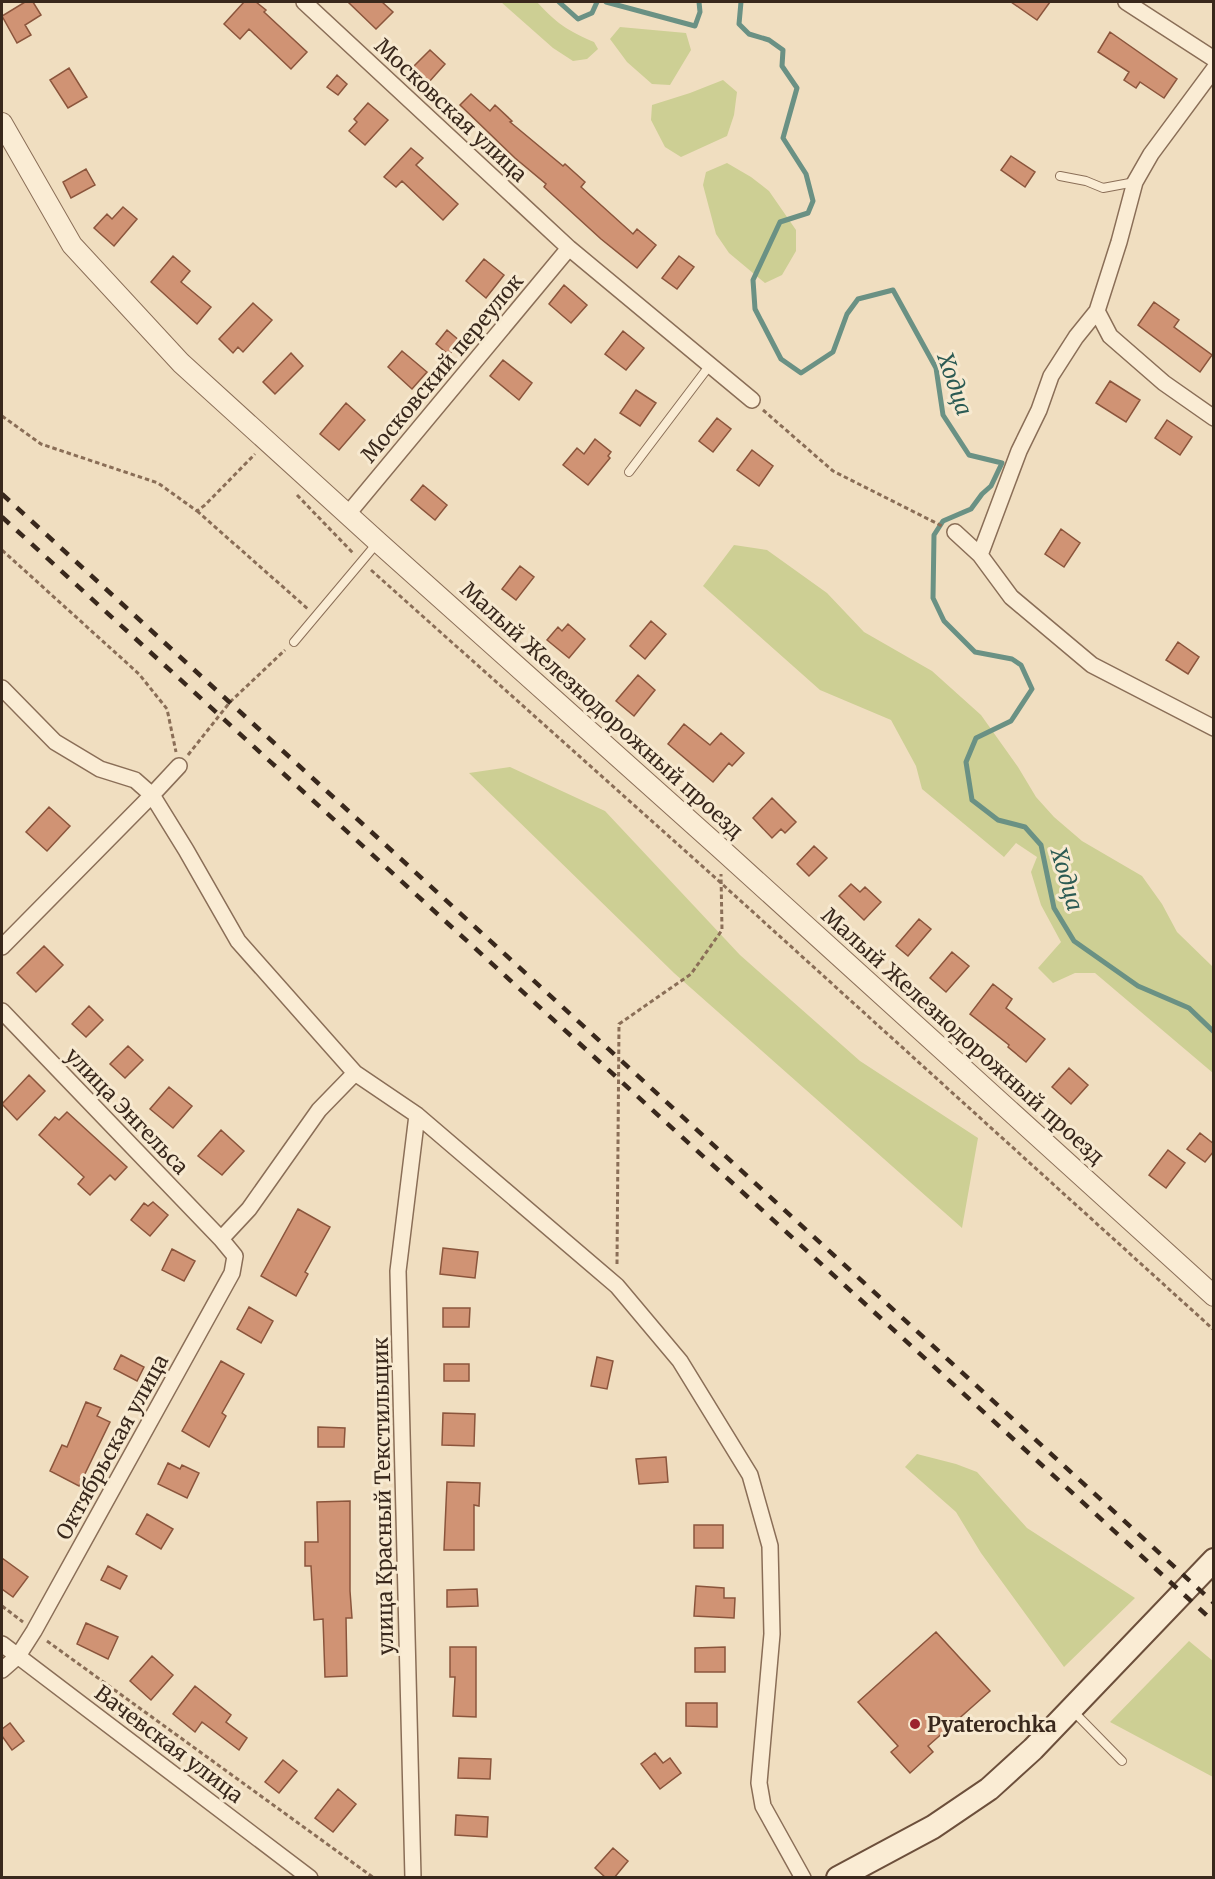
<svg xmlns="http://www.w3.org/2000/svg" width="1215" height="1879" font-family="Merriweather,serif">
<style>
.green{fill:#cdcf94}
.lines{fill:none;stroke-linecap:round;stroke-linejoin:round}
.stream{stroke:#6a9184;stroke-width:5}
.building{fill:#d09374;stroke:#8b553c;stroke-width:1.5}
.service-casing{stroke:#8a6e57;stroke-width:10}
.minor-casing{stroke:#8a6e57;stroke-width:18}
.tertiary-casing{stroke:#8a6e57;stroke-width:22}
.secondary-casing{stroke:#6c4f3b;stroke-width:26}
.path{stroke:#8a6e57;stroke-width:3;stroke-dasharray:4.5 3;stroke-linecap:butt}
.service{stroke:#faecd4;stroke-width:8}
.minor{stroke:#faecd4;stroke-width:15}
.tertiary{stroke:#faecd4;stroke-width:20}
.secondary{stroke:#faecd4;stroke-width:22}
.rail{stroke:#39281c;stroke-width:4.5;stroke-dasharray:10 10;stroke-linecap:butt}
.poi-dot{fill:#9c242f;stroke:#f7e9d0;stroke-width:2}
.labels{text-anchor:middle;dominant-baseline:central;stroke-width:6;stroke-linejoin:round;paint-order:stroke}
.street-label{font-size:21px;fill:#39281c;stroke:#f7e9d0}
.poi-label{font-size:21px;font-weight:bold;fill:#39281c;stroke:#f7e9d0;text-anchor:start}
.water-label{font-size:22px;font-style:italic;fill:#2b5a53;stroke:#f7e9d0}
</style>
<rect width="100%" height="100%" fill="#f0dec0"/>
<!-- green -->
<path class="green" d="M501 2H537C556 23 568 31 594 42L598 49 587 59 573 61 553 48Z
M620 27 686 33 691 50 670 85 652 84 627 62 610 39Z
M723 80 737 92 734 115 727 136 681 157 665 147 651 120 652 105 690 93Z
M727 163 751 177 769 191 796 230V251L782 275 765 283 729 253 716 234 703 185 706 172Z
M734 545 767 550 827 593 864 632 932 671 981 715 1018 767 1036 797 1054 817 1082 841 1142 876 1162 904 1177 932 1213 967V1073L1095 973H1075L1053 983 1038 968 1061 942 1041 905 1031 872 1037 857 1016 843 1004 857 922 789 916 766 891 720 820 690 703 586Z
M510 767 605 811 740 955 860 1061 978 1138 962 1228 674 973 469 773Z
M917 1454 956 1464 977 1472 1027 1528 1135 1598 1064 1667 981 1553 956 1512 905 1467Z
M1189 1641 1213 1661V1777L1110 1722Z"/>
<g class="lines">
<!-- stream -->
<path class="stream" d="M559 2 578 19 592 13 597 2
M606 2 695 26 700 12 699 2
M741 2 739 24 749 34 769 40 783 50 782 66 797 88 783 138 806 174 813 201 808 213 780 222 753 280 755 309 781 359 801 373 833 352 847 314 858 299 893 290 936 368 943 415 969 455 1002 463 991 486 982 494 971 509 943 521 934 535 933 598 944 621 975 652 1012 659 1021 665 1032 689 1011 721 976 738 966 762 972 800 998 820 1025 827 1041 845 1054 908 1074 941 1138 986 1189 1008 1214 1032"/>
</g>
<!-- building -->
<path class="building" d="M25 2H33L41 15 25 25 31 35 17 43 2 16Z
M244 2H256L266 10 264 12 307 52 291 69 249 29 240 39 224 24Z
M348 2H382L393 12 376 29Z
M1011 2H1050L1037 20Z
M1110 32 1177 79 1164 98 1140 82 1136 88 1124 80 1129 72 1098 52Z
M430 50 445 64 429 82 413 67Z
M69 68 87 97 68 108 50 80Z
M337 75 347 84 338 95 327 87Z
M471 94 490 111 495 105 512 121 510 122 563 166 565 164 585 182 581 187 633 234 637 229 656 245 637 268 601 239 544 187 546 184 515 158 460 105Z
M368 103 388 120 365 145 349 131 357 122 354 119Z
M411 148 423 158 416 165 458 204 443 220 402 181 396 187 384 177Z
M1011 156 1035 172 1025 187 1001 170Z
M86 169 95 185 71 198 63 182Z
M123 207 137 219 114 246 94 228 107 214 112 219Z
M173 256 190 271 181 282 211 307 197 324 151 282Z
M679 256 694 267 677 289 662 278Z
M484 259 504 275 486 298 466 281Z
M564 285 587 305 571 323 549 304Z
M1154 302 1179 320 1174 327 1212 355 1200 372 1138 325Z
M253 303 272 320 243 352 238 347 233 353 219 339Z
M447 330 460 341 449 355 436 344Z
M623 331 644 348 626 370 605 354Z
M402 351 427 372 412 389 388 367Z
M291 353 303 366 275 394 263 382Z
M503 360 532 383 519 400 490 376Z
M1110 381 1140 400 1126 422 1096 403Z
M636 390 656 403 640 426 620 413Z
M346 403 365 420 339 450 320 434Z
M717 418 731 429 713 452 699 441Z
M1167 420 1192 437 1180 455 1155 438Z
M595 439 611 452 608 456 610 458 588 485 563 465 577 448 584 454Z
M752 450 773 466 759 486 737 470Z
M423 485 447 505 435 520 411 500Z
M1061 529 1080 543 1064 567 1045 554Z
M520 566 534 577 516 600 502 589Z
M651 621 666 634 645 659 630 646Z
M568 624 585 639 569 658 547 640 558 627 562 631Z
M1178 642 1199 657 1188 674 1166 660Z
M638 675 655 690 634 716 616 701Z
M684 724 710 745 721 733 744 753 732 766 729 763 713 782 668 744Z
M772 798 796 822 785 833 781 829 772 838 753 818Z
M49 807 70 826 47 851 26 832Z
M814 846 827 858 809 876 797 864Z
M851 884 860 892 865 887 881 902 864 920 839 896Z
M919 919 931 929 908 956 896 946Z
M44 946 63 965 36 992 17 973Z
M952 952 969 966 946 992 930 978Z
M993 984 1012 999 1006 1008 1045 1039 1026 1062 1008 1047 1009 1045 970 1014Z
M89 1006 103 1020 86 1037 72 1024Z
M128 1046 143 1060 125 1078 110 1064Z
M1069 1068 1088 1085 1071 1104 1052 1087Z
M29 1075 45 1091 17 1120 2 1104Z
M169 1087 192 1106 173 1128 150 1109Z
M67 1112 127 1167 115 1180 110 1175 90 1195 78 1184 84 1177 39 1135 55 1117 59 1120Z
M221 1130 244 1151 222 1175 198 1156Z
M1200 1133 1214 1144V1151L1205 1162 1187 1149Z
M1168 1150 1185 1163 1166 1188 1149 1175Z
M153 1202 168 1215 150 1236 131 1220 144 1203 148 1206Z
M298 1209 330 1227 305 1272 308 1274 296 1296 261 1276Z
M443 1248 478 1252 475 1278 440 1274Z
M172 1249 195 1261 184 1281 162 1270Z
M249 1307 273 1321 261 1343 237 1329Z
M443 1308H470L469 1327H443Z
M121 1355 144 1367 137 1381 114 1369Z
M597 1357 613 1361 607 1389 591 1386Z
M221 1361 244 1374 222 1413 226 1416 209 1447 182 1431Z
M444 1364H469V1381H444Z
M86 1402 101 1408 97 1416 110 1422 79 1486 50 1471 62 1445 67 1447Z
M443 1413 475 1414 474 1446 442 1445Z
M318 1427 345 1428 344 1447H318Z
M666 1457 668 1482 639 1484 636 1459Z
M168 1463 180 1469 182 1465 199 1473 187 1498 158 1484Z
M447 1482 480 1483 479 1506 474 1505V1550H444Z
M350 1501V1591L352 1618H346L347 1676 325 1677 323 1619 314 1620 311 1566H305V1542H318L317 1502Z
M147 1514 173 1529 161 1549 136 1534Z
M694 1525H723V1548H694Z
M2 1558 28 1577 13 1597 2 1589Z
M108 1566 127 1576 120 1589 101 1580Z
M696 1586 724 1588V1598H735L734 1618 694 1616Z
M477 1589 478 1606 447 1607V1590Z
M86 1623 118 1637 108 1659 77 1644Z
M936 1632 990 1691 928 1746 933 1752 910 1773 891 1752 898 1746 858 1702Z
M450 1647H476V1717L453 1716 455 1677H450Z
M725 1647V1672H695V1648Z
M152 1656 173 1675 151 1700 130 1681Z
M195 1686 231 1715 226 1722 247 1738 239 1750 202 1722 195 1732 173 1714Z
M686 1703H717V1727L686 1726Z
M10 1723 24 1741 12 1750 2 1736V1729Z
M655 1753 663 1763 670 1758 681 1773 660 1789 641 1764Z
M459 1758 491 1759 490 1779 458 1778Z
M283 1760 297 1771 279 1793 265 1782Z
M338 1789 356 1804 333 1832 315 1818Z
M456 1815 488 1817 487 1837 455 1835Z
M613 1848 628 1861 614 1878H606L595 1868Z"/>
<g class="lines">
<defs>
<path id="service" d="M1060 176 1086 181 1103 188 1135 182
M629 472 710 365
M294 642 378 542
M1073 1711 1122 1761"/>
<path id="minor" d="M304 2 569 248 752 400
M1126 2 1214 59
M1097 311 1110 336 1164 383 1214 418
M347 515 569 248
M955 532 980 555 1011 597 1092 665 1214 728
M980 555 1019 451 1039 410 1051 376 1076 337 1097 311 1119 242 1135 182 1151 154 1214 69
M2 688 55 742 100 769 135 780 152 795 186 850 238 941 355 1073 417 1115 617 1286 680 1361 750 1475 770 1546 772 1634 759 1783 763 1806 803 1878
M2 947 152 795 179 766
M2 1011 221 1239 235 1256 232 1273 34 1631 18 1656 2 1670
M221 1239 249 1209 319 1110 355 1073
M2 1644 310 1878
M413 1878 398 1271 417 1115"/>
<path id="tertiary" d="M2 123 72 245 181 363 378 542 720 848 1214 1296"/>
<path id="secondary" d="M838 1878 933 1827 989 1789 1033 1749 1214 1560"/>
</defs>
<!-- service casing -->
<use href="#service" class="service-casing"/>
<!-- minor casing -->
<use href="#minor" class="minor-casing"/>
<!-- tertiary casing -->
<use href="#tertiary" class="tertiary-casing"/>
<!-- secondary casing -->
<use href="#secondary" class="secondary-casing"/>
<!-- path -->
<path class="path" d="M763 410 833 471 942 526
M2 416 41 444 158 483 197 511 205 505 255 454
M297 495 353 553
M197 511 308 609
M2 550 139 674 167 709 176 752
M371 570 721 883 1214 1330
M188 755 230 702 285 650
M617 1264 619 1024 691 974 722 930 721 874
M2 1606 23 1622
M47 1641 374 1878"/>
<!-- service -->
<use href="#service" class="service"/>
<!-- minor -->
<use href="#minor" class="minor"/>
<!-- tertiary -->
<use href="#tertiary" class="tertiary"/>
<!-- secondary -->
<use href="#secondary" class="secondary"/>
<!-- rail -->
<path class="rail" d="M2 494 1214 1603
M2 517 1214 1622"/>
</g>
<!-- markers -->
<circle class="poi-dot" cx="915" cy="1724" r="6"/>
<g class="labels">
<!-- street labels -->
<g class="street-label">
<text transform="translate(451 110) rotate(43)">Московская улица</text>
<text transform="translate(442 368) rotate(-50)">Московский переулок</text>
<text transform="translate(602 710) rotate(42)">Малый Железнодорожный проезд</text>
<text transform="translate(963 1036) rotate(42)">Малый Железнодорожный проезд</text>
<text transform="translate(127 1111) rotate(46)">улица Энгельса</text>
<text transform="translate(112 1447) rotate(-61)">Октябрьская улица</text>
<text transform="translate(383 1496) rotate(-91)">улица Красный Текстильщик</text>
<text transform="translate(169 1744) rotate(37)">Вачевская улица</text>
</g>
<!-- poi labels -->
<g class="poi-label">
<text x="927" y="1724">Pyaterochka</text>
</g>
<!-- water labels -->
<g class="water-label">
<text transform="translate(955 384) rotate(71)">Ходца</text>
<text transform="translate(1067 879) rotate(74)">Ходца</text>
</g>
</g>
<!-- border -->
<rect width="1215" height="1879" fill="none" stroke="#39281c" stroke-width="6"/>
</svg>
